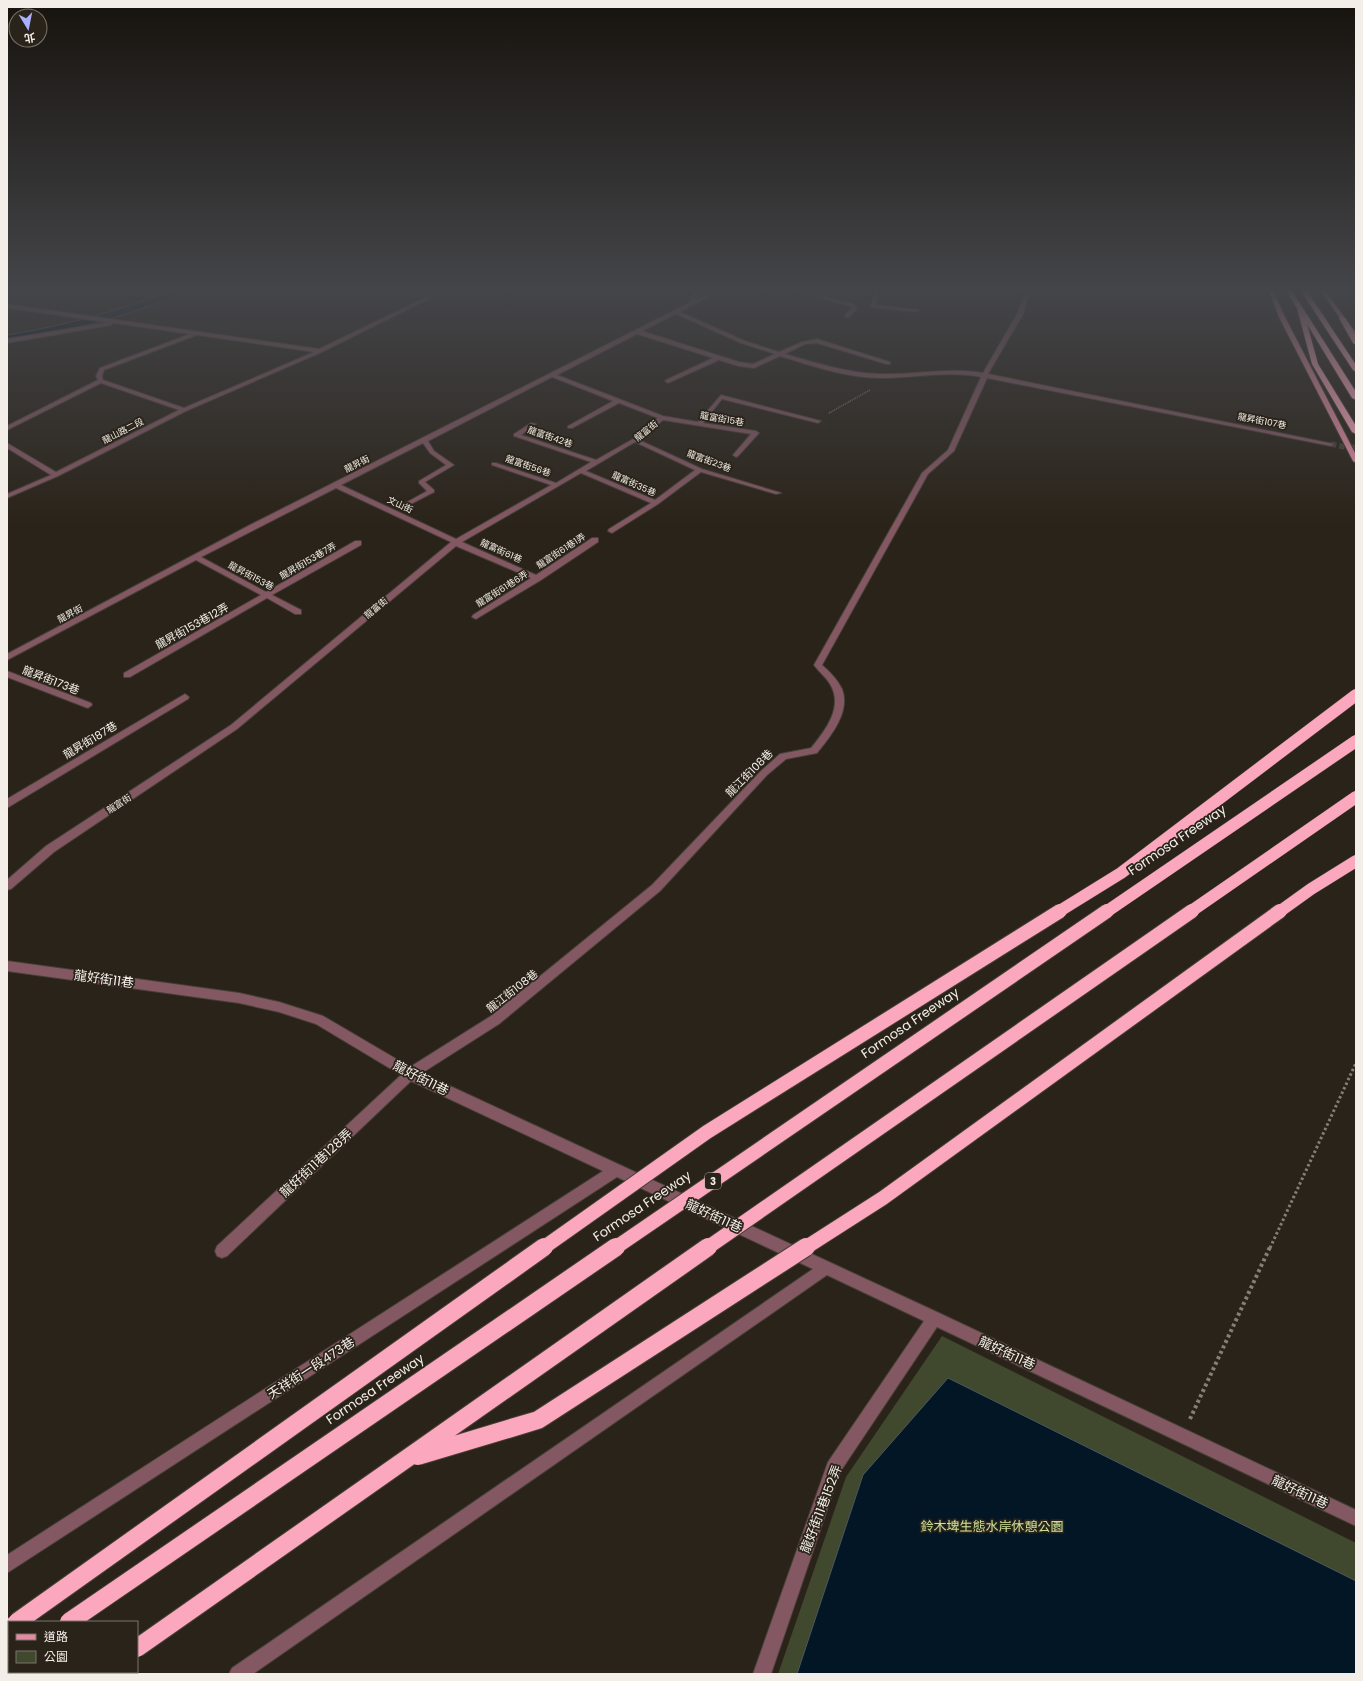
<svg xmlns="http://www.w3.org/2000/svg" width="1363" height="1681" font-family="Poppins,'Noto Sans TC',sans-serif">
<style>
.green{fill:#40492d}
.water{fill:#021625;stroke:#4a5760}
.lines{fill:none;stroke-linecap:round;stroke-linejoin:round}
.minor-tunnel-far1{stroke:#484138;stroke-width:5.5;stroke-dasharray:5.5 3;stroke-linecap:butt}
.minor-tunnel{stroke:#484138;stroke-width:8;stroke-dasharray:8 3.5;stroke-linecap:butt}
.minor-casing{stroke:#463f36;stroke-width:2}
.major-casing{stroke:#463f36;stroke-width:2}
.highway-casing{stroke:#463f36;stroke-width:2}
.path-far2{stroke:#857f77;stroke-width:1.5;stroke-dasharray:1 1;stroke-linecap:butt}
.path-far1{stroke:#857f77;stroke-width:3;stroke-dasharray:2.5 2.5;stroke-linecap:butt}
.path{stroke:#857f77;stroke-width:4;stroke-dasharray:3 3;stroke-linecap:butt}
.minor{fill:#835863;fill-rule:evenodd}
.major{fill:#e28ba3;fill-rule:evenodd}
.highway{fill:#fba7bd;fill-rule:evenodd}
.highway-bridge-far2-casing{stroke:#463f36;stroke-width:13;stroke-linecap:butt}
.highway-bridge-far1-casing{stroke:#463f36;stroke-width:16;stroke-linecap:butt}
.highway-bridge-casing{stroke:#463f36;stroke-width:20;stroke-linecap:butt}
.highway-bridge-far2{stroke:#fba7bd;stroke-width:12}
.highway-bridge-far1{stroke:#fba7bd;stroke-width:14}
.highway-bridge{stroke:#fba7bd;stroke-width:18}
.labels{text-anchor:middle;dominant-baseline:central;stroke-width:3.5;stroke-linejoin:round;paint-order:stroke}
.far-street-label{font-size:9px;fill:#f3eee8;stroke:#2a2319}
.shield{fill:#2a2319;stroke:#b7b1aa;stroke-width:1}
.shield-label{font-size:10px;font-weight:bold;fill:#f3eee8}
.street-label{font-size:11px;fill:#f3eee8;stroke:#2a2319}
.near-street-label{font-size:13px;fill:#f3eee8;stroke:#2a2319}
.near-park-label{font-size:13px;fill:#cbe39a;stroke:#2a2319}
</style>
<rect width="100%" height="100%" fill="#2a2319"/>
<!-- green -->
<path class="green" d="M942 1336 1356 1543V1674H778L846 1477Z"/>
<!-- water -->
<path class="water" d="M171 291H191C131 314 70 333 7 343V335C63 326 118 311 171 291Z
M948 1378 1356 1581V1674H797L863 1475Z"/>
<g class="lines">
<!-- minor-tunnel-far1 -->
<path class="minor-tunnel-far1" d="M1331 444 1354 449"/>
<!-- minor-tunnel -->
<path class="minor-tunnel" d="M1349 448 1356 449"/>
<defs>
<path id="minor" d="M439 291H445L322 352 186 411 58 476 7 498V494L51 475 7 448V443L56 472 179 410 101 383 7 430V426L98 380 96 376 100 368 190 334 7 308V304L319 349ZM197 335 314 352 184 408 103 380 102 376 104 370Z
M695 291H699L695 300 714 291H719L680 312 745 341 779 352 802 342 817 339 890 362V364H886L817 343 805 344 785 354C815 363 848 373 880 374 914 375 949 367 983 373L1017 314 1026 291H1030L1023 314 988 374 1334 444 1331 446 987 378 954 451 928 474 822 665C830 672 837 679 842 689 851 712 830 737 817 753L786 759 767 775 660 891 499 1024 422 1073 939 1313 1356 1510V1526L937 1327 840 1472 771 1674H753L828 1462 924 1321 827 1275 253 1674H229L232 1668 813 1269 617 1177 7 1573V1555L603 1171 411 1081 227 1256 222 1258 217 1256 215 1251 217 1246 401 1075 316 1024 279 1012 239 1003 7 971V961L239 993 279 1002 323 1016 410 1067 491 1016 652 885 761 771 780 754 811 748C825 731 844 707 830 684 826 677 819 672 814 665L922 473 948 450 981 377C949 370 914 378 881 378 847 378 812 366 780 356L754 368 738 366 719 360 668 383 665 381 666 380 713 358 637 334 557 375 663 416 698 422 721 395 821 421 818 423 722 399 703 423 756 431 759 433 738 456 736 457 733 455 751 434 663 420 639 440 702 469 781 493 776 494 701 472 658 504 612 533 608 531 609 529 651 503 581 473 462 542 536 575 592 538H598V542L541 580 476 619 472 617 473 615 531 578 456 546 237 729 54 852 11 889 7 890V880L46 846 231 725 451 542 336 488 201 557 266 592 355 541H361V545L272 595 301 610V614H295L267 598 130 677H124V673L261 595 196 560 7 660V654L250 525 689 303ZM676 314 741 343 775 354 753 364 739 362 642 331ZM552 377 613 401 568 426V428H572L619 403 658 418 633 439 596 460 521 435 536 424 531 423 514 434V436L591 462 556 483 496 463H492V465L551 485 456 539 341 485 423 443 430 453 446 465 419 481V483L427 491 400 506 405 507 434 492V490L425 482 454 465 434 451 428 441ZM635 442 695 470 655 500 586 471Z
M794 291H801L854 304 857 309 849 317H845V315L851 309 850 306Z
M876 291H880L875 305 919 310 916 312 870 307Z
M110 322 112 323V325L7 343V339Z
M7 671 91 703 92 705 88 708 85 707 7 677Z
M185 694 189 697 188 699 7 808V799Z"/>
<path id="major" d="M1269 291H1273L1285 317 1356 455V463L1353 461 1279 317Z
M1321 291H1325L1356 333V339L1354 338Z"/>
<path id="highway" d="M1286 291H1292L1356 392V400L1352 398 1307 324 1318 364 1356 426V434L1352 432 1312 364 1297 308Z
M1301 291H1307L1356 365V372L1353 370Z
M1340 317 1345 318 1356 337V345L1353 343 1339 318Z
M9 1618 17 1622H9V1638L7 1639V1619Z
M9 1652V1672H15L7 1674V1653Z
M89 1672H113L112 1674H88Z"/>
</defs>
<!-- minor casing -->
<use href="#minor" class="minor-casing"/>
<!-- major casing -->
<use href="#major" class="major-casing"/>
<!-- highway casing -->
<use href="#highway" class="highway-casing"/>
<!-- path-far2 -->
<path class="path-far2" d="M829 413 870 390"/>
<!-- path-far1 -->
<path class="path-far1" d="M1270 1248 1356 1063"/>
<!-- path -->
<path class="path" d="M1190 1419 1270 1247"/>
<!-- minor -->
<use href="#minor" class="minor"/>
<!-- major -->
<use href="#major" class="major"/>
<!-- highway -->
<use href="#highway" class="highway"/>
<defs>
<path id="highway-bridge-far2" d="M1058 912 1121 873 1356 695
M1106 912 1356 741
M1190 912 1356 797
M1279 912 1311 889 1356 861"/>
<path id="highway-bridge-far1" d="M543 1248 707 1132 1060 911
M615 1248 1107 911
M707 1248 1192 911
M805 1248 883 1198 1280 911"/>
<path id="highway-bridge" d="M418 1456 538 1420 806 1247
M17 1622 544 1247
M69 1622 616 1247
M137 1648C328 1515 517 1380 708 1247"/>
</defs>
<!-- highway-bridge-far2 casing -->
<use href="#highway-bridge-far2" class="highway-bridge-far2-casing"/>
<!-- highway-bridge-far1 casing -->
<use href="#highway-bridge-far1" class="highway-bridge-far1-casing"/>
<!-- highway-bridge casing -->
<use href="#highway-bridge" class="highway-bridge-casing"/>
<!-- highway-bridge-far2 -->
<use href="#highway-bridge-far2" class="highway-bridge-far2"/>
<!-- highway-bridge-far1 -->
<use href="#highway-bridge-far1" class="highway-bridge-far1"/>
<!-- highway-bridge -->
<use href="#highway-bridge" class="highway-bridge"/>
</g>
<!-- sky -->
<linearGradient id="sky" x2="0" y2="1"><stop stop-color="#17130e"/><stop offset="0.55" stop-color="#444549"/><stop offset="1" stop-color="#444549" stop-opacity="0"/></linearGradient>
<rect width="1363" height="526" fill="url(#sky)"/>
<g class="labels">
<!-- far-street labels -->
<g class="far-street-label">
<text transform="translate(722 419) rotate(10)">龍富街15巷</text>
<text transform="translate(1262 421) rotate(11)">龍昇街107巷</text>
<text transform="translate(123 431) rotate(-27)">龍山路二段</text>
<text transform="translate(646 431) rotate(-39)">龍富街</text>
<text transform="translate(550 437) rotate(19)">龍富街42巷</text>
<text transform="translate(709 461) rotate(20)">龍富街23巷</text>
<text transform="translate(357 464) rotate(-27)">龍昇街</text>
<text transform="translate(528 466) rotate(19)">龍富街56巷</text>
<text transform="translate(634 484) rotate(24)">龍富街35巷</text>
<text transform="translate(400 505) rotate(25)">文山街</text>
<text transform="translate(501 551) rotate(24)">龍富街61巷</text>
<text transform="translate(561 551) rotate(-33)">龍富街61巷1弄</text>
<text transform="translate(308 561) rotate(-30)">龍昇街153巷7弄</text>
<text transform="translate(251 576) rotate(28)">龍昇街153巷</text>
<text transform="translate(502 589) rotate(-32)">龍富街61巷6弄</text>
<text transform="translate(376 608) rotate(-40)">龍富街</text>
<text transform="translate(70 614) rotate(-28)">龍昇街</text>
<text transform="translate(119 804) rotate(-33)">龍富街</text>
</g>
<!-- shield labels -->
<rect class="shield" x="705" y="1173" width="16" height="16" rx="3"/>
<g class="shield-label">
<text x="713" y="1181">3</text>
</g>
<!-- street labels -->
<g class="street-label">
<text transform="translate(192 626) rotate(-29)">龍昇街153巷12弄</text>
<text transform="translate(51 680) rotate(21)">龍昇街173巷</text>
<text transform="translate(90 740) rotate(-31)">龍昇街187巷</text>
<text transform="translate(749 773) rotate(-45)">龍江街108巷</text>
<text transform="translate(512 991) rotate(-38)">龍江街108巷</text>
</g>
<!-- near-street labels -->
<g class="near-street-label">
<text transform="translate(1177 840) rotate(-34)">Formosa Freeway</text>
<text transform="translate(104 979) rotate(8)">龍好街11巷</text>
<text transform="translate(910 1023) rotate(-34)">Formosa Freeway</text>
<text transform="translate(421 1078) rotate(27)">龍好街11巷</text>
<text transform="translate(316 1163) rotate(-43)">龍好街11巷128弄</text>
<text transform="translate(642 1206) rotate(-34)">Formosa Freeway</text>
<text transform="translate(714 1216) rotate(25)">龍好街11巷</text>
<text transform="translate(1007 1353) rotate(25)">龍好街11巷</text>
<text transform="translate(311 1368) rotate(-33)">天祥街一段473巷</text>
<text transform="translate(375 1389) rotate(-34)">Formosa Freeway</text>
<text transform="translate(1300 1492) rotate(25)">龍好街11巷</text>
<text transform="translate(821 1509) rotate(-69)">龍好街11巷152弄</text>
</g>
<!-- near-park labels -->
<g class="near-park-label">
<text x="992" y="1526">鈴木埤生態水岸休憩公園</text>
</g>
</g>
<!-- border -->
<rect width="1363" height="1681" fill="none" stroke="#f3eee8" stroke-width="16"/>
<!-- legend -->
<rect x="8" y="1621" width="130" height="52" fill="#2a2319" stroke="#7a746c"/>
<rect x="16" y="1634" width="20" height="6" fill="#e28ba3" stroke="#7a746c"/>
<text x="44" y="1641" font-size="12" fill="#f3eee8">道路</text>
<rect x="16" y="1651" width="20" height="12" fill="#40492d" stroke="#7a746c"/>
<text x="44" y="1661" font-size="12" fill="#f3eee8">公園</text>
<!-- north arrow -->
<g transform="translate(28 28) rotate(170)"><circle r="19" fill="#2a2319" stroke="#7a746c"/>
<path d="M0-3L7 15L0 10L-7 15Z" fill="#aab0fb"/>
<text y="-6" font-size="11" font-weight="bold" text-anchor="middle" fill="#f3eee8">北</text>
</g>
</svg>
